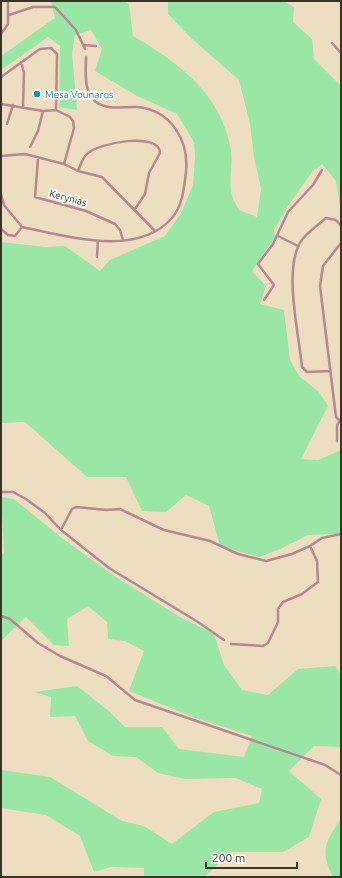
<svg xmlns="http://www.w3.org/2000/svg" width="342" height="878" font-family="Ubuntu,sans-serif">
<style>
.green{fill:#9ae7a5}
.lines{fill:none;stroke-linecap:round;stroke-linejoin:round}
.minor{stroke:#b6898f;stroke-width:2.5}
.culture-dot{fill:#0f9aa8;stroke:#fff;stroke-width:1.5}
.labels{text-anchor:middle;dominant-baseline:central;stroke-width:3.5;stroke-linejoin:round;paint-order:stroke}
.culture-label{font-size:10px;fill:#0d838f;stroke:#fff;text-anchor:start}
.street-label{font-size:10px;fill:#3a3428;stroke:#fff}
</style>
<rect width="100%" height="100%" fill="#eddec0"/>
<!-- green -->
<path class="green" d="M51 1H124L129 4 133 36C179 63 222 94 231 151 233 164 229 177 231 190 231 197 236 204 239 210L257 217 261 189 254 157 250 124 239 80 191 38 168 14V1H284L294 7 293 22 312 39 314 59 341 86V213L336 181 322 164 312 172 288 206 274 230 275 237 252 271 266 286 260 304 284 310 290 360 299 376 319 392 328 406 301 459 318 460 341 450V534L308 535 278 550 259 557 220 546 209 506 186 495 166 512 142 511 126 477H87L25 422 1 423V242L45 247 65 246 100 271 110 260 165 236 181 213 193 185 195 157 194 142 177 114 137 96 95 71 102 49 91 30 75 35 72 53 77 110 59 107 60 46 48 37 1 70V56L55 18Z
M1 497 14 499 62 538 110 573 180 617 214 634 224 665 242 690 268 695 298 669 335 666 341 675V747L314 746 289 771 321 799 309 837 283 852H232L204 877H144V868L111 867 94 872 80 836 46 815 1 808V770L50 777 122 821 144 826 172 844 214 812 259 803 262 789 235 778 185 779 158 773 136 757 113 756 88 741 75 716 50 717 51 697 34 692 77 686 110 712 125 727H162L179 749 244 757 252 736 193 717 129 691 144 651 125 641 108 639 107 622 88 606 67 619 69 646 54 645 26 617 1 641V555L4 553Z
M341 818V877H333C319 850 326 842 341 818Z"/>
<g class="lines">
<!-- minor -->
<path class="minor" d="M9 15 33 7H55L76 30 85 49
M1 34 8 24V1
M332 43 341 53
M84 45 96 46
M21 62 24 73 23 107
M1 77 40 49 51 48 57 54 56 110
M1 104 43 111 56 110 70 117 73 121 74 128 64 164
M7 124 13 105
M30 147 38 131 43 111
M1 156 25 154 64 164 78 171 102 177 155 231
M38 159 35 197 86 211 115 224 120 230 123 240
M78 171C81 165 82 158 87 154 97 143 160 131 160 153L149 173 145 194 135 209
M1 194 4 205 22 227C67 236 137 258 172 218 183 205 184 187 186 172 189 140 171 110 137 107 124 106 109 111 96 102 83 92 86 72 86 57
M1 229 8 235 15 236 22 227
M278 236 298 246
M341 243 323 266 320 286 336 417 341 422
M97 257 98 241
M264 300 274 285 258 264 273 244 288 212 313 185 322 170
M330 371 307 372 302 367C299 335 285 276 298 247 302 236 317 226 326 218L336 220 341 226
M337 441V425L339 422
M1 492H13L26 499 45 513 61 530 109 568 198 622 224 640
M61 530 72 509 76 507 107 510 120 509 164 530 210 541 238 554 266 561 292 554 310 546 322 538 341 534
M1 616 10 619 38 643 60 656 106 676 135 700 325 765 341 775
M231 644 263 646 268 643 278 622V609L283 602 302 594 318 582 317 561 310 546"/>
</g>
<!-- markers -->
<circle class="culture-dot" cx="37" cy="94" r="4"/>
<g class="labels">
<!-- culture labels -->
<g class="culture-label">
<text x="45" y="94">Mesa Vounaros</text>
</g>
<!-- street labels -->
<g class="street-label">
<text transform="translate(68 198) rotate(15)">Kerynias</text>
</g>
</g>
<!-- border -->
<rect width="342" height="878" fill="none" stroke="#3a3428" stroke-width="4"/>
<!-- scale -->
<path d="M206 862v6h91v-6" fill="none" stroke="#3a3428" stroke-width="2"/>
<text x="212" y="862" font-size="12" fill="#3a3428" stroke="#ffffff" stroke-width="3" paint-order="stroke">200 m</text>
</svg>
